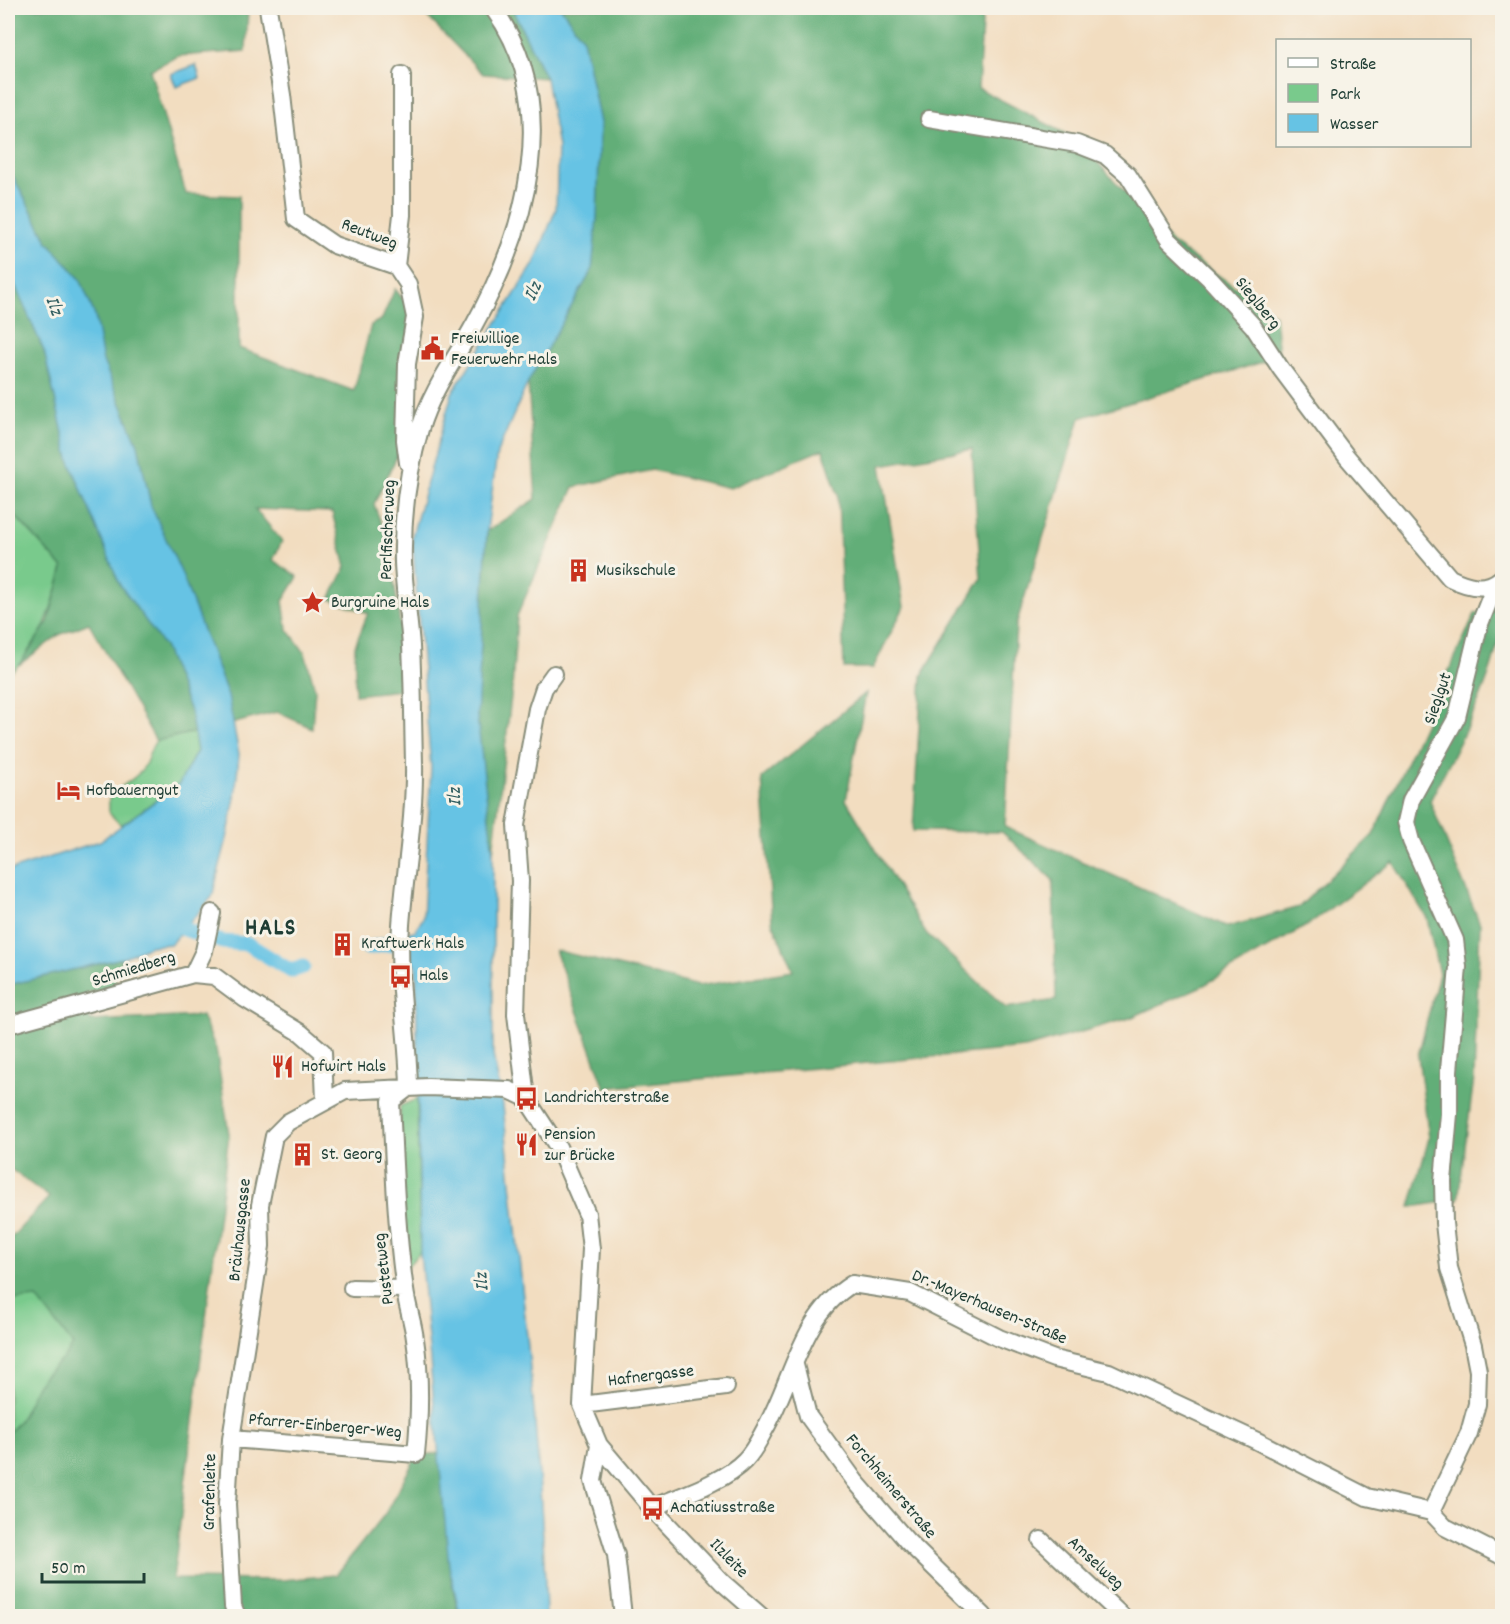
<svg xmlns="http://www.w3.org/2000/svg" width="1510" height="1624" font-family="Dekko,sans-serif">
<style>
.green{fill:#79ca8c;stroke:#4c8460;stroke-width:1.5}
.forest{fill:#62ae78;stroke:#407656;stroke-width:1.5}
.water{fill:#66c3e4;stroke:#42808c;stroke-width:1.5}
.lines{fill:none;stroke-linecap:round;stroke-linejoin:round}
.canal{stroke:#66c3e4;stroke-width:15}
.street-casing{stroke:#888d7a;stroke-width:20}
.street{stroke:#fff;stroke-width:16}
.labels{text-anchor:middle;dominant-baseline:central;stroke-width:6;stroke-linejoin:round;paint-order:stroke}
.street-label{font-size:18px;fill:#1f3d34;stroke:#f7f3e8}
.poi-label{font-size:18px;fill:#1f3d34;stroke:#f7f3e8;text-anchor:start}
.water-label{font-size:20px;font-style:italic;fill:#315e60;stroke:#f7f3e8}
.district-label{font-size:24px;font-weight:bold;letter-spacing:1.5px;fill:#1f3d34;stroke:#f7f3e8}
</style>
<rect width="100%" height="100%" fill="#f7f3e8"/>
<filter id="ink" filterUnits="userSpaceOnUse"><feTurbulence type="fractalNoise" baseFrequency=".0167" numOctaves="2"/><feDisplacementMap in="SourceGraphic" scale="12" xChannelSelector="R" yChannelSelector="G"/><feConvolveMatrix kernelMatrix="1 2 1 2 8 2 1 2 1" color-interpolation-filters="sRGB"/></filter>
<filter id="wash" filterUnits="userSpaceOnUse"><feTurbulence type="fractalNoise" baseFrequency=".008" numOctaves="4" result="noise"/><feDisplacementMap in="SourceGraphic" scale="24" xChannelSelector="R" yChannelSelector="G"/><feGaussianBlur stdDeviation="1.35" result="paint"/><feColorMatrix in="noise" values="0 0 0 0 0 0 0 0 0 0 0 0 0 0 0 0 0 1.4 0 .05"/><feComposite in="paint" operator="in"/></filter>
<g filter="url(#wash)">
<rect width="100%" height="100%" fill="#f2ddc0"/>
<!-- green -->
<path class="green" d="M8 508 63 568C52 606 42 649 8 674Z
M195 732 197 751 179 784 121 825 109 813V799C117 786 131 783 141 771 149 762 149 749 156 741Z
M417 1099 420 1252 404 1270 400 1106Z
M37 1297 73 1345 69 1354 38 1383 24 1415 8 1433V1301Z"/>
<!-- forest -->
<path class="forest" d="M8 8H248L246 51 178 56 150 70 186 194 239 196V348L354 391 371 325 382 319 395 289 411 309 399 452 374 504 389 545 409 689 355 695V646L368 613 330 599 346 567 332 512 255 509 282 541 273 560 298 577 283 601 287 628 305 653 315 689 312 728 277 712 231 724 228 696 181 572 151 506 138 445 103 361 95 316 80 279 48 242 8 167Z
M419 8H512L546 78 483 74Z
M561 8H983L978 88 1076 139 1172 243 1275 315 1279 357 1080 418 1016 625 1005 827 1228 927 1299 907 1373 835 1475 614 1502 606C1502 671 1458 743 1430 801L1480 924 1474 1078 1458 1200 1410 1207 1429 1138 1418 1056 1439 974 1427 918 1393 862 1306 926 1204 985 1130 1018 1025 1048 605 1088 555 950 698 986 793 971 772 921 762 778 866 693 846 800 925 932 1006 1008 1056 1000 1053 880 1002 832 913 831 922 675 981 579 972 449 881 465 904 607 873 668H844L838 495 823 449 730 488 652 470 574 487 517 616 512 688 493 853 477 716 487 531 536 499 528 382 592 270 597 217 600 123 583 39Z
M8 269 44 351 69 459 120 585 164 646 190 711 195 732 156 741 89 623 59 635 19 665 48 622 63 568 8 508Z
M122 958 113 988 86 994 90 1021 202 1016 216 1049 229 1134 173 1579 282 1580 336 1575 385 1514 417 1455 442 1453 451 1578 459 1616H8V1433C24 1419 27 1402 38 1384 47 1369 65 1362 73 1345L37 1298 8 1301V1236L12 1237 49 1197 8 1167V985Z"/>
<!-- water -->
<path class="water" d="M512 8H561L583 39 600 123 597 217 592 270 528 382 497 453 487 531 477 716 493 853V1055L503 1105C520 1275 542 1446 546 1616H460L449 1566 420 1252 416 964 403 959V933L415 931 423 918 431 768 412 536 452 393 534 264 556 209 558 147 546 78Z
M196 65 200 78 176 87 171 74Z
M8 167 48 242 80 279 95 316 103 361 138 445 151 506 181 572 228 696 239 754 235 797 228 834 212 897 171 944 150 946 122 958 8 985V871L100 841 179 784 197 751 190 711 164 646 120 585 69 459 44 351 8 269Z"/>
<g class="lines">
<!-- canal -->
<path class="canal" d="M166 923 223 942 248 944 291 971 303 967
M368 948 387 944 412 947"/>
</g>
</g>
<g filter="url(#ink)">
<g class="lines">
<defs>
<path id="street" d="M268 8 282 95 296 219 334 245 396 266 408 284 415 317 407 364 405 440 408 463
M929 119 1077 144 1105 155 1128 175 1169 240 1210 279 1253 326 1281 369 1347 457 1450 578C1466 586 1485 592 1500 579
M396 266 402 215V75
M554 674 544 688 537 709 516 825 520 881 516 1014 526 1098 558 1147 587 1214 591 1249 582 1405 599 1445 652 1508 722 1582 761 1616
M193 974 204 951 212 913
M8 1025 193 974 214 976 245 999 301 1033 323 1052 325 1101
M409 1087C408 1033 397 979 401 925 405 871 415 818 414 763 413 724 413 685 411 646 409 618 404 590 403 562 402 518 408 471 420 429 431 391 456 358 474 325 527 230 563 103 493 8
M352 1288 405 1289
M795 1365 808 1416 855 1481 907 1541 984 1616
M582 1405 726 1387
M231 1439 416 1454C420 1415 421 1378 415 1339 413 1322 407 1306 405 1290 396 1228 394 1164 391 1101L409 1087
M599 1445 593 1481 616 1555 623 1616
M652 1508C680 1496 724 1482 745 1460 754 1451 759 1440 765 1429 793 1380 801 1315 852 1284L910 1293 999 1338 1054 1359 1109 1372 1257 1441 1367 1497 1431 1512
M1431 1512 1469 1433 1477 1404 1478 1371 1473 1345 1449 1268 1444 1223 1443 1181 1449 1114V1071L1458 967 1455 940 1411 841 1406 822 1411 800 1457 717 1479 626 1496 583
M1431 1512 1445 1527 1502 1556
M1041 1540 1122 1616
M237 1616 233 1606 227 1504 231 1439 261 1246 260 1205 274 1136 288 1122 345 1091 428 1087 509 1090 526 1098"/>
</defs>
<!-- street casing -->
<use href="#street" class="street-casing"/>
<!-- street -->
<use href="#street" class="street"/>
</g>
</g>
<!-- icons -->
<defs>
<symbol id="civic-bare" viewBox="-9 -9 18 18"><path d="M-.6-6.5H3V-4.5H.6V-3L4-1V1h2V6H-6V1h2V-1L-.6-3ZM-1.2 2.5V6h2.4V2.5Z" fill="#c8321e" stroke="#f7f3e8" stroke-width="2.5" paint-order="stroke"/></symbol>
<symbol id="building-bare" viewBox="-9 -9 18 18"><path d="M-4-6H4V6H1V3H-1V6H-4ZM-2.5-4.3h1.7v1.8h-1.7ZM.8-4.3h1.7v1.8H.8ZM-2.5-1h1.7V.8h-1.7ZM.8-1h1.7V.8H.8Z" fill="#c8321e" stroke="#f7f3e8" stroke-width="2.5" paint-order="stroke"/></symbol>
<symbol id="sight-bare" viewBox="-9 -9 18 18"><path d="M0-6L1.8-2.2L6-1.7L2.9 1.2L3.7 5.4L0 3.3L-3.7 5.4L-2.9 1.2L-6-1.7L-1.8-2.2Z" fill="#c8321e" stroke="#f7f3e8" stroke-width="2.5" paint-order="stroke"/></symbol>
<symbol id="hotel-bare" viewBox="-9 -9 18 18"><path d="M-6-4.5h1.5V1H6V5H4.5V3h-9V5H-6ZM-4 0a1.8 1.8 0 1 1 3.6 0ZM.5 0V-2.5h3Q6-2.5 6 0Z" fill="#c8321e" stroke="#f7f3e8" stroke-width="2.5" paint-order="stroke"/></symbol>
<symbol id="bus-bare" viewBox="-9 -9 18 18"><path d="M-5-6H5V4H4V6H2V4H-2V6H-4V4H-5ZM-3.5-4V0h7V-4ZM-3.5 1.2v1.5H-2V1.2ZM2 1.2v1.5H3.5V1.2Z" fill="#c8321e" stroke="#f7f3e8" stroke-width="2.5" paint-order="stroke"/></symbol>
<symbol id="restaurant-bare" viewBox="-9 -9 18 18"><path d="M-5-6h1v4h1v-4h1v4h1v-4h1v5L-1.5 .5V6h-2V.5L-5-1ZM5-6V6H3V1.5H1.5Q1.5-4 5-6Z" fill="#c8321e" stroke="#f7f3e8" stroke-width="2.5" paint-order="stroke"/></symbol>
</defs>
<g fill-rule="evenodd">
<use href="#civic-bare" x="416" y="332" width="33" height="33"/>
<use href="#building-bare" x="562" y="554" width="33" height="33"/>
<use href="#sight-bare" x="296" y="586" width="33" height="33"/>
<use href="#hotel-bare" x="52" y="774" width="33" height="33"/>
<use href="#building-bare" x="326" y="928" width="33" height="33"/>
<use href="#bus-bare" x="384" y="960" width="33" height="33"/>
<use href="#restaurant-bare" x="266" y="1050" width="33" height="33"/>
<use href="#bus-bare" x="510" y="1082" width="33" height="33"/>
<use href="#restaurant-bare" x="510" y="1128" width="33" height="33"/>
<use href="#building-bare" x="286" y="1138" width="33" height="33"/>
<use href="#bus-bare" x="636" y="1492" width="33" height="33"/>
</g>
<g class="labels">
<!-- street labels -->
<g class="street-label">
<text transform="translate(369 235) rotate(21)">Reutweg</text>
<text transform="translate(1257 304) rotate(51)">Sieglberg</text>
<text transform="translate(389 530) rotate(-88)">Perlfischerweg</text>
<text transform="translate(1439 699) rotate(-71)">Sieglgut</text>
<text transform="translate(134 970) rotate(-17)">Schmiedberg</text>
<text transform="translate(241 1230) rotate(-84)">Bräuhausgasse</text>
<text transform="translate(385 1269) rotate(-97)">Pustetweg</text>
<text transform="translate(989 1308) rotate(23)">Dr.-Mayerhausen-Straße</text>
<text transform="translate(651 1377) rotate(-7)">Hafnergasse</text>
<text transform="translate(325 1427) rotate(5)">Pfarrer-Einberger-Weg</text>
<text transform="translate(890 1487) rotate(50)">Forchheimerstraße</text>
<text transform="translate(211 1492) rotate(-89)">Grafenleite</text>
<text transform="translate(728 1559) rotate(46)">Ilzleite</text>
<text transform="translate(1095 1564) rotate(43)">Amselweg</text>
</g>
<!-- poi labels -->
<g class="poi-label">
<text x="451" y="339">Freiwillige<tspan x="451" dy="21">Feuerwehr Hals</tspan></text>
<text x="596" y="571">Musikschule</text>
<text x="331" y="603">Burgruine Hals</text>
<text x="86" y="791">Hofbauerngut</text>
<text x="361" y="944">Kraftwerk Hals</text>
<text x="419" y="976">Hals</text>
<text x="301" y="1067">Hofwirt Hals</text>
<text x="544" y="1098">Landrichterstraße</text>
<text x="544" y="1135">Pension<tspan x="544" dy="21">zur Brücke</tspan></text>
<text x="321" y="1155">St. Georg</text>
<text x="670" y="1508">Achatiusstraße</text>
</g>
<!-- water labels -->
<g class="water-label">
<text transform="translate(534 292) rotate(-65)">Ilz</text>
<text transform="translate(53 306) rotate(70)">Ilz</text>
<text transform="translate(456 797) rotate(-93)">Ilz</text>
<text transform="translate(483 1282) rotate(-94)">Ilz</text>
</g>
<!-- district labels -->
<g class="district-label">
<text x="271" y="929">HALS</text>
</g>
</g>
<!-- margin -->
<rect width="1510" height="1624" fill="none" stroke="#f7f3e8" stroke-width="30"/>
<!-- legend -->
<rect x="1276" y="39" width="195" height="108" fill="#f7f3e8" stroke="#a1aaa0" stroke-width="1.5"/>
<rect x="1288" y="58" width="30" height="9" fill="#ffffff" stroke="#a1aaa0" stroke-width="1.5"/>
<text x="1330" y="69" font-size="18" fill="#1f3d34">Straße</text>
<rect x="1288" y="84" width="30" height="18" fill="#79ca8c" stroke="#a1aaa0" stroke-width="1.5"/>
<text x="1330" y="99" font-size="18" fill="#1f3d34">Park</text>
<rect x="1288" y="114" width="30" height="18" fill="#66c3e4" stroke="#a1aaa0" stroke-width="1.5"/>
<text x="1330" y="129" font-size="18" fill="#1f3d34">Wasser</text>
<!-- scale -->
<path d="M42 1573v9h102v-9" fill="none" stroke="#1f3d34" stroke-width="3"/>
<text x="51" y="1573" font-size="18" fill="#1f3d34" stroke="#f7f3e8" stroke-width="4.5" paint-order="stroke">50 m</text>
</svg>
